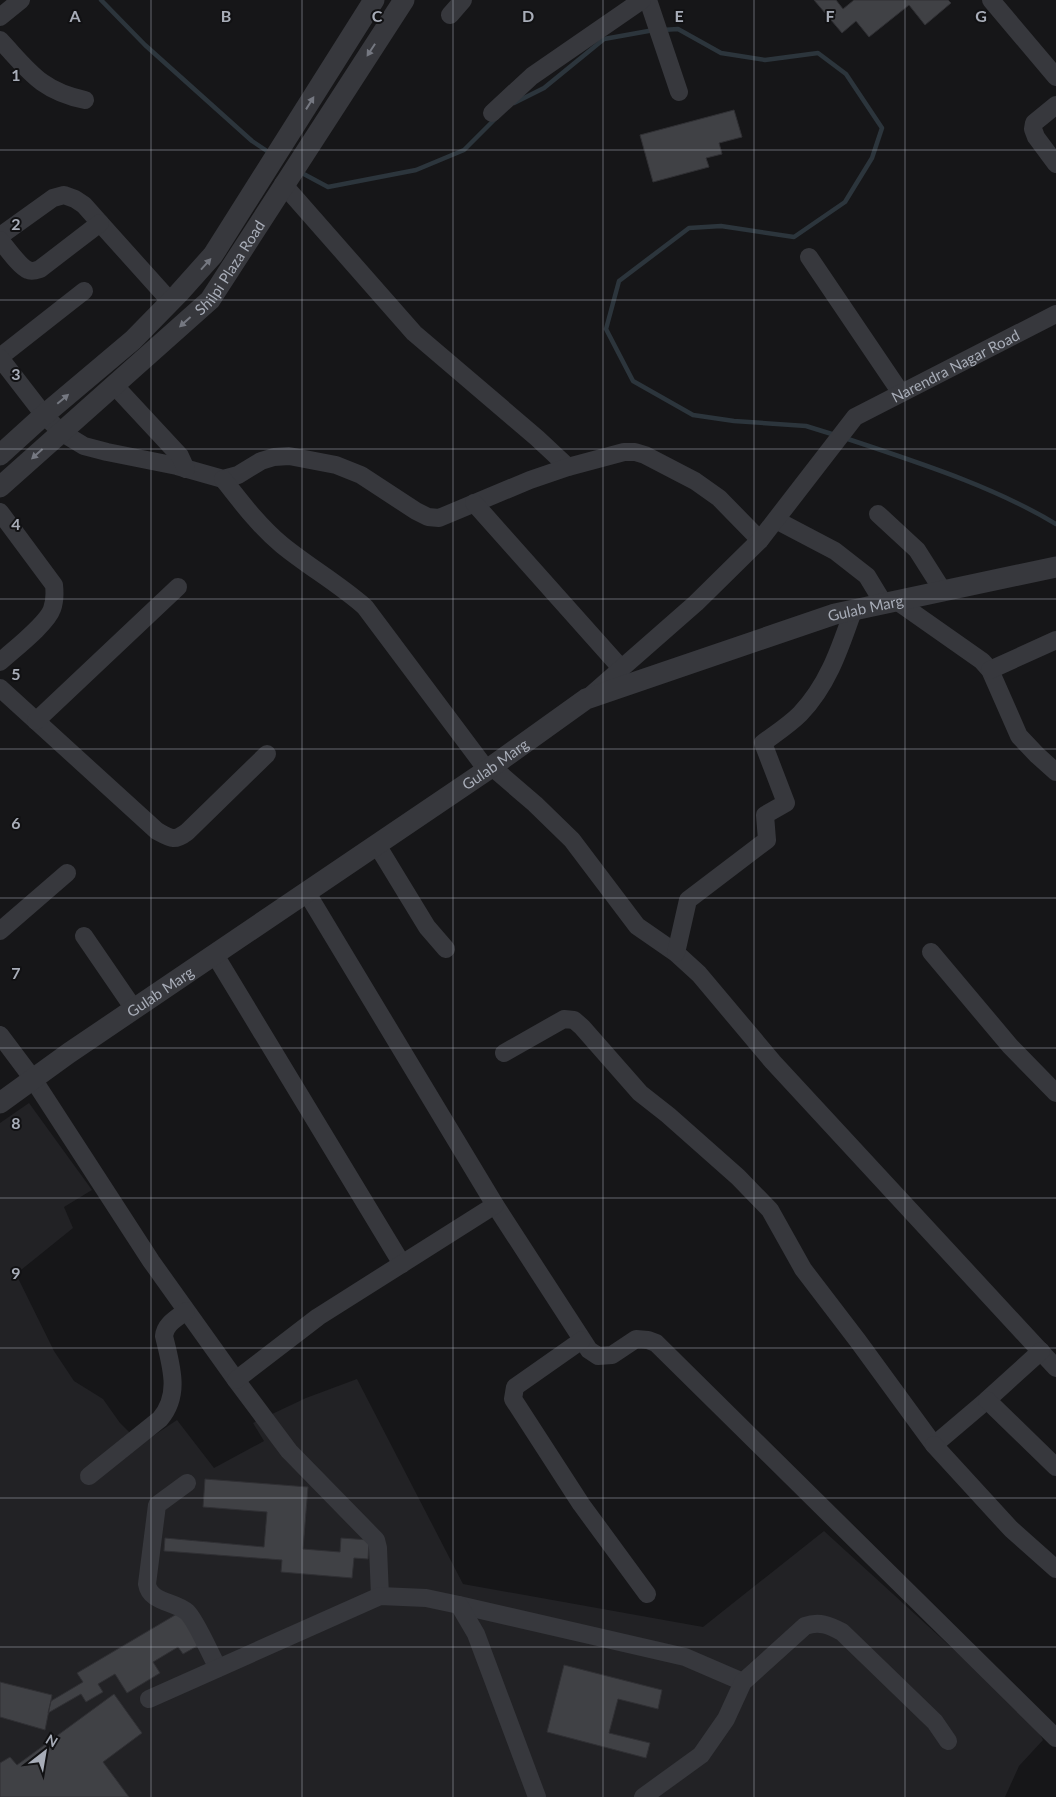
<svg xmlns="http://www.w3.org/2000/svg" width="1056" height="1797" font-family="Lato,sans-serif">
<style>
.built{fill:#222225}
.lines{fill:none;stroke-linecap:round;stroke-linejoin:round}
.stream{stroke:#2c353c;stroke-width:4.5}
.building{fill:#404145;stroke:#303034}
.minor{stroke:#37383d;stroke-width:18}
.tertiary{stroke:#37383d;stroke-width:21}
.oneway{fill:#757881}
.grid{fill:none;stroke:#a8adb8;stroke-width:1;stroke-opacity:0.55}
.labels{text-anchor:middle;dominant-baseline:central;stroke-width:4;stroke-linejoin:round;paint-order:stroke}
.street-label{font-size:15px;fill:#a8adb8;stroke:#111113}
.grid-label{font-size:16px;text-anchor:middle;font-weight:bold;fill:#a8adb8;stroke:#111113;stroke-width:4;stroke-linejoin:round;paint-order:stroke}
</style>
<rect width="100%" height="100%" fill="#161618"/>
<!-- built -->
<path class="built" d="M29 1103 92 1190 64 1207 73 1228 16 1274 54 1351 74 1381 103 1399 120 1423 141 1444 177 1420 214 1468 264 1441 253 1423 306 1398 357 1379 463 1584 703 1627 824 1531 1034 1723 1043 1740 1019 1766 1005 1797H0V1123Z"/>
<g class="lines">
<!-- stream -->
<path class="stream" d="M101 0 145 45 252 141 270 153
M662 30 678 29 721 53 765 60 818 53 846 74 882 128 872 158 845 202 794 237 721 226 689 228 619 281 606 329 633 381 693 415 734 421 806 426 835 435
M514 103 544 88 604 39 654 30
M300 172 328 187 416 170 464 150 497 117
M845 438C916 462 991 485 1056 524"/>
</g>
<!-- building -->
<path class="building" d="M814 0H836L843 9 854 0H948L951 3 925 25 909 5 869 37 856 21 842 33Z
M734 110 742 137 719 143 722 154 706 158 709 167 653 182 640 135Z
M205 1479 308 1487 303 1549 340 1552 341 1538 369 1540 368 1559 354 1558 352 1578 281 1572 282 1560 164 1551 165 1538 264 1547 267 1512 203 1507Z
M187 1608 206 1641 183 1654 178 1647 153 1662 160 1673 127 1693 115 1674 98 1684 103 1692 86 1702 81 1694 48 1713 51 1701 83 1682 77 1673Z
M564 1665 662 1690 658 1709 618 1699 609 1733 650 1743 646 1758 547 1732Z
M0 1682 52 1695 45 1730 0 1717Z
M114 1694 142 1733 103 1762 129 1797H0V1763L10 1757 17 1765Z"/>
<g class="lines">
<!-- minor -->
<g class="minor">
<path d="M648 0 679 92"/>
<path d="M991 0 1056 77"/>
<path d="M450 15 463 0"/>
<path d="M0 17 21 0"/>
<path d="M0 40C29 71 41 91 85 100"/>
<path d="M1056 105 1034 123 1033 129 1036 137 1056 164"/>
<path d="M492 113 532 76 642 0"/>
<path d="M283 184 414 333 537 438 568 467"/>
<path d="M0 236 53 198 64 195 75 199 84 205 100 223 171 302"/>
<path d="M0 240C6 247 20 267 28 270 32 272 37 270 40 269L100 223"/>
<path d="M809 257 901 393"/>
<path d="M0 357 84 291"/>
<path d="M0 358 44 415 61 432 84 446 107 452 177 466 223 479 238 475 261 461 274 457 289 456 336 465 361 475 416 511 428 517 439 518 530 480 568 467 624 452H635L645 455 695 481 719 498 760 540"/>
<path d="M114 385 180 456 186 469"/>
<path d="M223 479C241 502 259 526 282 545 309 567 339 584 365 607L487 770"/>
<path d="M474 503 621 668"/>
<path d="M0 512 54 585C55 594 55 601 52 609 47 624 13 650 0 662"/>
<path d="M878 514 917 550 943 591"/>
<path d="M776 520 835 551 867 576 884 604"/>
<path d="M898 602 982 661 990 670 1019 736 1037 755 1056 772"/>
<path d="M990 670 1056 640"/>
<path d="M0 688 157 831C170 838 174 842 187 832L267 754"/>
<path id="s1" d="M590 696 696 603 760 540 855 417 1056 314"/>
<path d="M36 721 178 587"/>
<path d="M492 767 535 804 572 840 637 926 676 953 699 974 773 1062 1056 1368"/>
<path d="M377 845 427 927 446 949"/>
<path d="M307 893 495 1205 589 1350 598 1356 612 1355 636 1339 648 1340 656 1343 1056 1738"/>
<path d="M0 931 67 873"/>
<path d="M84 936 134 1009"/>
<path d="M931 952 1010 1046 1056 1093"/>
<path d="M676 953 688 900 767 840 765 815 786 803 763 743C775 734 789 725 800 714 828 685 840 648 853 611"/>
<path d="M215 955 402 1264"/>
<path d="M0 1035 33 1079 151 1261 236 1380 289 1451 376 1540 378 1548 380 1596"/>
<path d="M504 1053 564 1019 574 1020 582 1027 640 1093 668 1115 738 1177 770 1210 803 1269 858 1341 934 1445 987 1400 1041 1351"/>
<path d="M582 1340 515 1387 513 1399 581 1504 647 1594"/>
<path d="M236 1380 318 1317 495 1205"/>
<path d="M987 1400 1056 1467"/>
<path d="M934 1445 1011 1529 1056 1569"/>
<path d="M89 1476 160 1419C181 1394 171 1366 164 1336 165 1324 177 1318 186 1311"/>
<path d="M187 1483 157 1505 147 1584C150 1603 175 1601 187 1612 196 1620 211 1656 218 1668"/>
<path d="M459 1605 685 1657 743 1682"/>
<path d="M149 1699 380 1596 426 1598 459 1605 476 1634 537 1797"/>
<path d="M643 1797 701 1755 726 1719 743 1682 805 1626C819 1621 829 1625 842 1632L935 1722 948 1741"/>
</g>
<!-- tertiary -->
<g class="tertiary">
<path d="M0 455 44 415 133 340 179 293 213 255 374 0"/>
<path id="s2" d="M0 487 210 300 404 0"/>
<path id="s3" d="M0 1103 69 1053 487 770 586 699 835 614 1056 567"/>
</g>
</g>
<!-- one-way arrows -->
<defs><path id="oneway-solid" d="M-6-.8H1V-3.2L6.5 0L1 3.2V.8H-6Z" transform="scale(1.25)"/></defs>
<g class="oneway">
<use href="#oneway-solid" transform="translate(371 50) rotate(123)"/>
<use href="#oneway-solid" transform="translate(310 103) rotate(-58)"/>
<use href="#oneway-solid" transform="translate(206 264) rotate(-48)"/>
<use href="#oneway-solid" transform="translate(185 322) rotate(138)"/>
<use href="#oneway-solid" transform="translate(63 399) rotate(-40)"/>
<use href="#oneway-solid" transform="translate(37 454) rotate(138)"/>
</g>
<!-- grid -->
<path class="grid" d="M151 0V1797M302 0V1797M453 0V1797M603 0V1797M754 0V1797M905 0V1797M0 150H1056M0 300H1056M0 449H1056M0 599H1056M0 749H1056M0 898H1056M0 1048H1056M0 1198H1056M0 1348H1056M0 1498H1056M0 1647H1056"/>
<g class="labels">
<!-- street labels -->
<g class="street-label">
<text stroke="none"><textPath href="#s2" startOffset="319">Shilpi Plaza Road</textPath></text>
<text stroke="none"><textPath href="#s1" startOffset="499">Narendra Nagar Road</textPath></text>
<text stroke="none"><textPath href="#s3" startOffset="1006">Gulab Marg</textPath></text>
<text stroke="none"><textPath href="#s3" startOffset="600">Gulab Marg</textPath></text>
<text stroke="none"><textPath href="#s3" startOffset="195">Gulab Marg</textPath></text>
</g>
</g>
<g class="grid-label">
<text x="75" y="22">A</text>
<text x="226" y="22">B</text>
<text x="377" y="22">C</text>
<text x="528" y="22">D</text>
<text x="679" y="22">E</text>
<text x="830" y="22">F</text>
<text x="981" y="22">G</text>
<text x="16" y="81">1</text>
<text x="16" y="230">2</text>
<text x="16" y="380">3</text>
<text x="16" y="530">4</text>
<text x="16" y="680">5</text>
<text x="16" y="829">6</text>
<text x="16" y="979">7</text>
<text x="16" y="1129">8</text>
<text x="16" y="1279">9</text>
</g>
<!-- north arrow -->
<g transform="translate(45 1752) rotate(31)" stroke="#111113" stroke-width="4" paint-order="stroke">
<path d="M0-4L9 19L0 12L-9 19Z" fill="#a8adb8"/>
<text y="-8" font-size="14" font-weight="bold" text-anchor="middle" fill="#a8adb8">N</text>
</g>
</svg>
